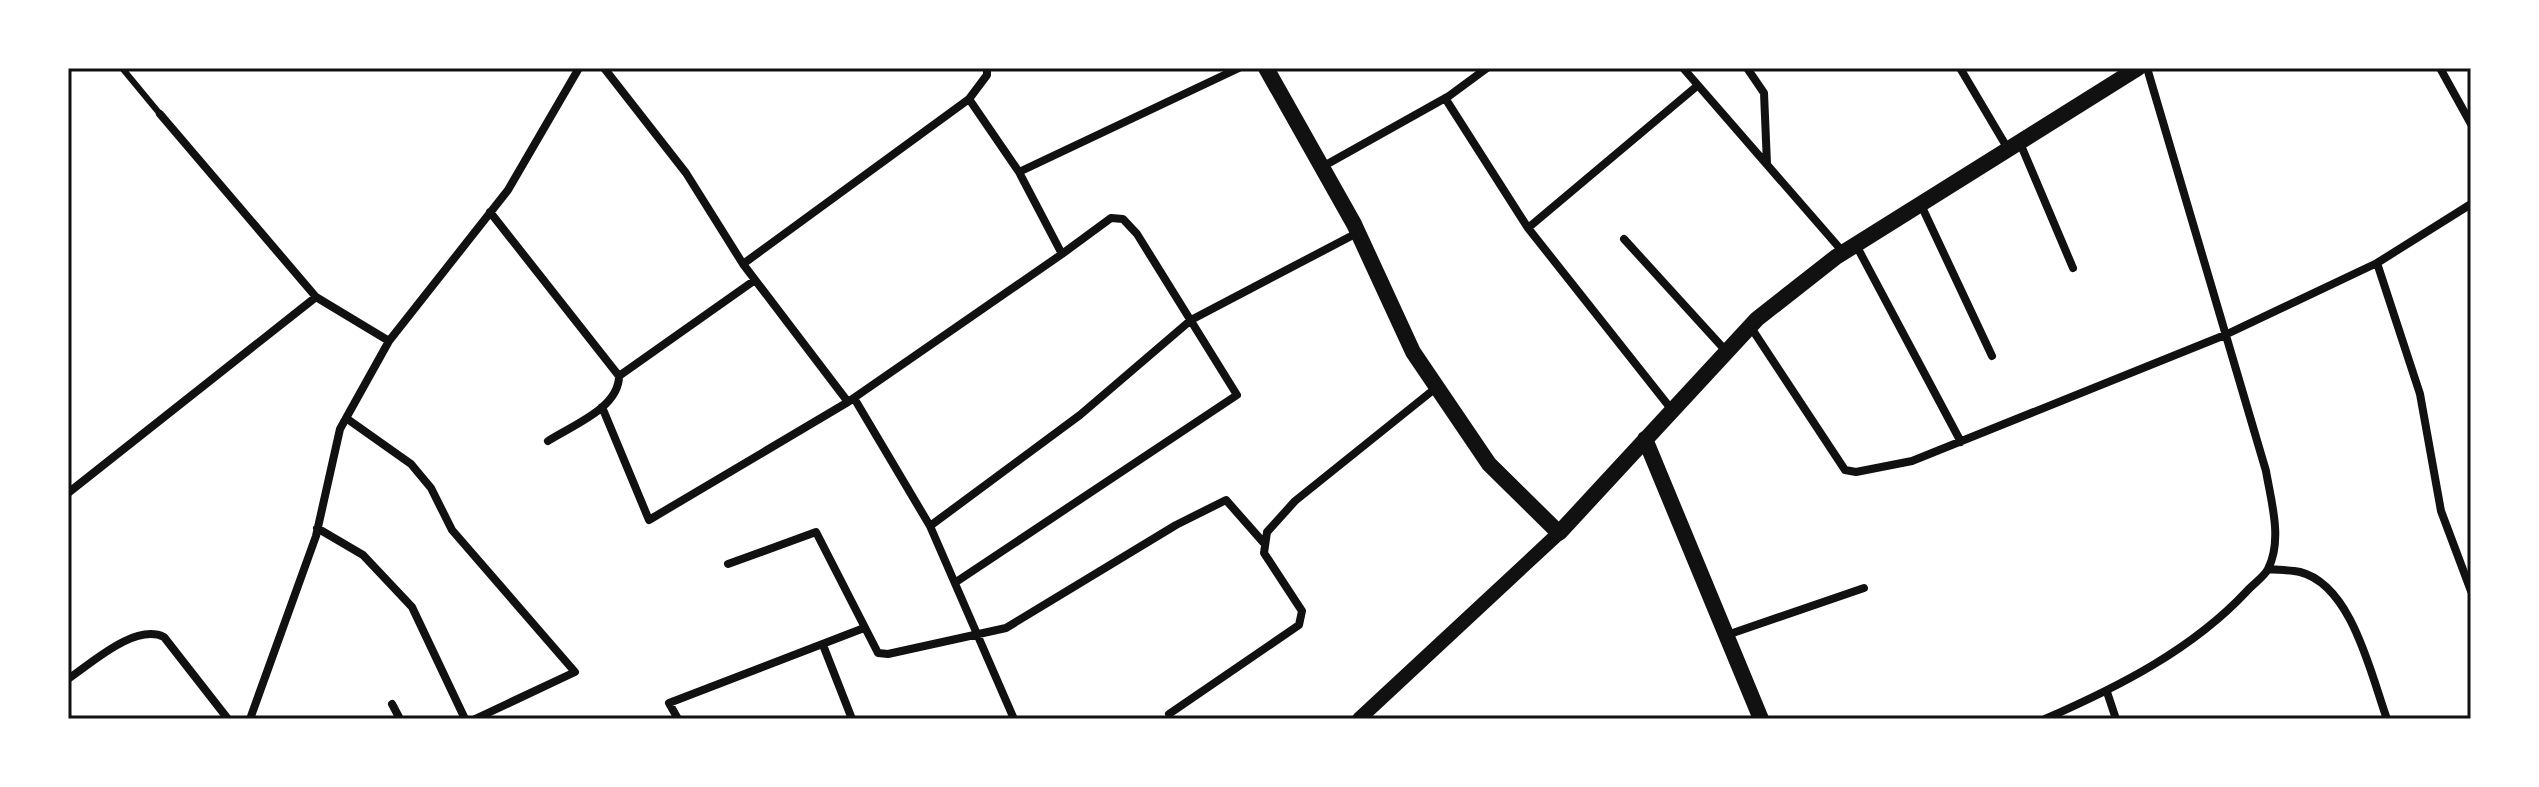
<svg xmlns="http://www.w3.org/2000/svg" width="2539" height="787" font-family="Cabin,sans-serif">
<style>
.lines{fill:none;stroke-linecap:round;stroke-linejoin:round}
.service{stroke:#111;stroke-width:6}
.minor{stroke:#111;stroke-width:8}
.tertiary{stroke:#111;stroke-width:14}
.secondary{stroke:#111;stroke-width:16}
.neatline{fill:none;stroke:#111;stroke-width:3}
</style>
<rect width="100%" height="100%" fill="#fff"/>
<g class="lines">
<!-- service -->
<path class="service" d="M122 68 160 114"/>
<!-- minor -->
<path class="minor" d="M604 68 686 173 743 264 848 402 1062 254 1019 172
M987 68V75L969 99 1019 172 1239 68
M1683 68 1843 252
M1747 68 1764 93 1767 164
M1960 68 2008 149
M2440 68 2471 124
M1445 98 1528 228 1697 86
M160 114 316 297 389 341
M2020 143 2073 268
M1322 167 1449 96 1487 68
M1921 205 1992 356
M490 212 619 376C619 408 573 425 548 441
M1528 228 1672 410
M1624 239 1726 351
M1856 245 1961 442
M2377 263 2420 394 2441 511 2471 591
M743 264 969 99
M1750 326 1845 470 1856 472 1912 461 2225 335 2377 263 2471 204
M619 376 755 280
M854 398 930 526 1014 719
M602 407 649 520 848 402
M346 418 411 464 431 488 452 530 575 672 475 719
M68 493 316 297
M930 526 1080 415 1191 320 1357 233
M317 528 363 555 412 607 465 719
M728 564 816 532 878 653 888 654 1006 628 1176 525 1226 500 1263 542
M2268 569C2278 570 2290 570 2300 572 2352 585 2371 675 2387 719
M956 582 1237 395 1137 234 1123 219 1111 218 1062 254
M1727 635 1864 588
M823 645 852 719
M68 679C92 663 135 623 164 637L228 719
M2107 692 2116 719
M392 704 400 719
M1169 714 1299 625 1302 611 1264 553 1267 532 1295 501 1437 387
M250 719 316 536 340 429 389 341 508 190 579 68
M678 719 669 703 864 628
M2045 719C2118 687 2192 650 2247 591 2253 584 2264 577 2268 569 2283 540 2271 501 2266 471L2147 68"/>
<!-- tertiary -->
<path class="tertiary" d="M1359 719 1559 533"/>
<!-- secondary -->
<path class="secondary" d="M1266 68 1354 224 1413 352 1489 464 1559 533 1757 319 1836 257 2138 68
M1645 439 1761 719"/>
</g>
<!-- border -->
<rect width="2539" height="787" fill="none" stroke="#ffffff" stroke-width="140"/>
<rect x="70" y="70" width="2399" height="647" class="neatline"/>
</svg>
